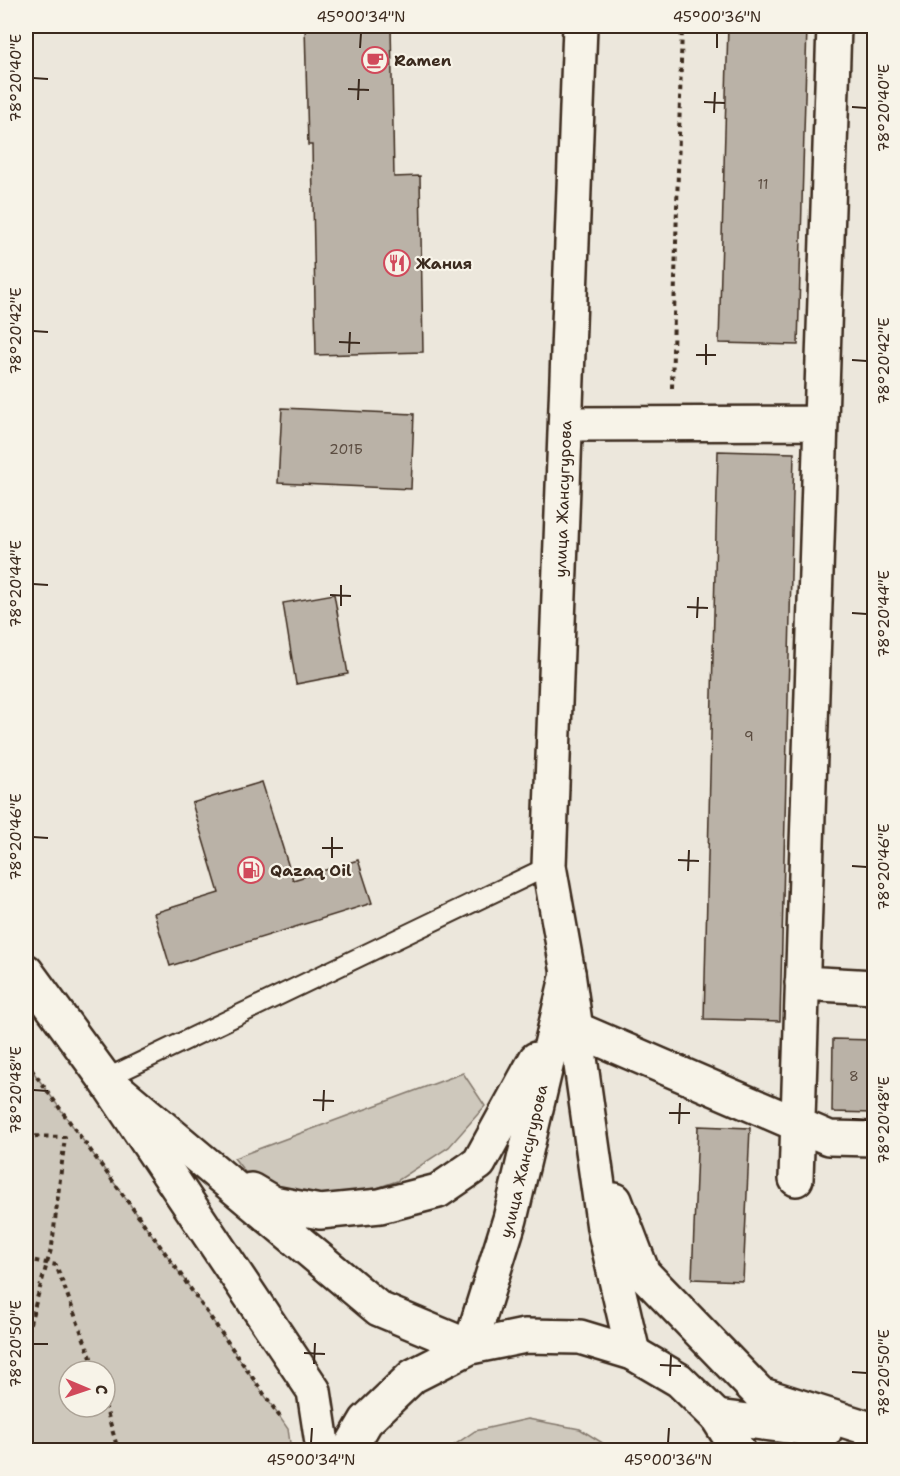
<svg xmlns="http://www.w3.org/2000/svg" width="900" height="1476" font-family="'Shantell Sans',sans-serif">
<style>
.green{fill:#cec8bc;stroke:#84796d;stroke-width:1.5;fill-rule:evenodd}
.building{fill:#bab2a7;stroke:#3b2a1e;stroke-width:1.5}
.lines{fill:none;stroke-linecap:round;stroke-linejoin:round}
.lane-casing{stroke:#3b2a1e;stroke-width:22}
.street-casing{stroke:#3b2a1e;stroke-width:38}
.secondary-casing{stroke:#3b2a1e;stroke-width:38}
.path{stroke:#3b2a1e;stroke-width:4;stroke-dasharray:4.5 4.5;stroke-linecap:butt}
.lane{stroke:#f7f3e8;stroke-width:18}
.street{stroke:#f7f3e8;stroke-width:33}
.secondary{stroke:#f7f3e8;stroke-width:33}
.ticks{fill:none;stroke:#3b2a1e;stroke-width:2}
.labels{text-anchor:middle;dominant-baseline:central;stroke-width:4.5;stroke-linejoin:round;paint-order:stroke}
.number-label{font-size:14px;fill:#5b4c40}
.poi-label{font-size:16px;font-weight:bold;fill:#3b2a1e;stroke:#f7f3e8;text-anchor:start}
.street-label{font-size:16px;fill:#3b2a1e;stroke:#f7f3e8}
.neatline{fill:none;stroke:#3b2a1e;stroke-width:2}
.ticks-label{font-size:15px;text-anchor:middle;fill:#3b2a1e}
</style>
<rect width="100%" height="100%" fill="#ece7dc"/>
<filter id="ink" filterUnits="userSpaceOnUse"><feTurbulence type="fractalNoise" baseFrequency=".0167" numOctaves="2"/><feDisplacementMap in="SourceGraphic" scale="12" xChannelSelector="R" yChannelSelector="G"/><feConvolveMatrix kernelMatrix="1 2 1 2 8 2 1 2 1" color-interpolation-filters="sRGB"/></filter>
<g filter="url(#ink)">
<!-- green -->
<path class="green" d="M26 1062 174 1265 288 1429 291 1450H26ZM69 1371H105V1407H69Z
M463 1073 485 1106 449 1147 397 1181 342 1200 268 1192 245 1172 234 1158Z
M528 1419 580 1429 614 1450H447L475 1431Z"/>
<!-- building -->
<path class="building" d="M305 26H391L394 177 420 176 423 352 316 355 312 145H308Z
M728 26H807L798 345 719 343Z
M282 408 414 414 411 489 278 483Z
M718 451 794 453 780 1021 704 1019Z
M334 594 348 674 296 684 283 603Z
M262 782 293 880 358 860 372 903 170 966 154 913 219 893 192 803Z
M833 1039 874 1040V1113L832 1112Z
M698 1126 750 1128 743 1281 692 1279Z"/>
<g class="lines">
<defs>
<path id="lane" d="M105 1079 549 866"/>
<path id="street" d="M566 424 821 423
M802 983 874 987
M576 1029 829 1138 874 1139
M796 1179 834 26"/>
<g id="secondary">
<path d="M26 971 105 1079 314 1391 323 1450"/>
<path id="s1" d="M568 973 549 866 580 26"/>
<path id="s2" d="M105 1079 379 1309 470 1347 510 1219 568 973 604 1228 633 1353"/>
<path d="M251 1190 273 1203 320 1212 380 1206 438 1191 479 1163 536 1059"/>
<path d="M615 1200 643 1273 760 1394 874 1430"/>
<path d="M717 1417 825 1431"/>
<path d="M349 1450 366 1421 413 1376 470 1347 525 1336 580 1337 633 1353 679 1380 717 1417 738 1450"/>
</g>
</defs>
<!-- lane casing -->
<use href="#lane" class="lane-casing"/>
<!-- street casing -->
<use href="#street" class="street-casing"/>
<!-- secondary casing -->
<use href="#secondary" class="secondary-casing"/>
<!-- path -->
<path class="path" d="M672 388 682 26
M26 1062 174 1265 280 1417
M26 1136 65 1137 52 1246 26 1337
M26 1259 56 1265 96 1371
M105 1405 118 1450"/>
<!-- lane -->
<use href="#lane" class="lane"/>
<!-- street -->
<use href="#street" class="street"/>
<!-- secondary -->
<use href="#secondary" class="secondary"/>
</g>
</g>
<!-- ticks -->
<path class="ticks" d="M360 48 361 33M717 48V33M33 78 48 79M348 89 369 90M358 100 359 79M704 102 725 103M852 107 867 108M714 113 715 92M33 331 48 332M339 342 360 343M349 353 350 332M696 355H716M852 360 867 361M706 365V344M33 584 48 585M330 595 351 596M341 606V585M687 607 708 608M852 613 867 614M697 618 698 597M33 837 48 838M322 848H343M332 858V837M678 860 699 861M852 866 867 867M688 871 689 850M33 1090 48 1091M313 1100 334 1101M323 1111 324 1090M669 1113H690M852 1119 867 1120M679 1124 680 1103M33 1344H48M304 1353 325 1354M314 1364 315 1343M660 1365 681 1366M852 1372 867 1373M670 1376 671 1355M311 1443 312 1428M668 1443 669 1428"/>
<!-- icons -->
<defs>
<symbol id="cafe-ring" viewBox="-11 -11 22 22"><circle r="9.5" fill="#f7f3e8" stroke="#d1495b" stroke-width="1.5"/><path d="M-5.5-4.5H6V0H3Q3 3.5 0 3.5H-2.5Q-5.5 3.5-5.5 0ZM3-3.2v2h1.7v-2ZM-6 4.5H4V6H-6Z" fill="#d1495b"/></symbol>
<symbol id="restaurant-ring" viewBox="-11 -11 22 22"><circle r="9.5" fill="#f7f3e8" stroke="#d1495b" stroke-width="1.5"/><path d="M-5-6h1v4h1v-4h1v4h1v-4h1v5L-1.5 .5V6h-2V.5L-5-1ZM5-6V6H3V1.5H1.5Q1.5-4 5-6Z" fill="#d1495b"/></symbol>
<symbol id="fuel-ring" viewBox="-11 -11 22 22"><circle r="9.5" fill="#f7f3e8" stroke="#d1495b" stroke-width="1.5"/><path d="M-5.5-6h7V0h2V4h1.3V-2.5L3-4.5l.8-.8L6-3V5H2.5V1h-1V6h-7ZM-4.2-4.7v3.2H.2V-4.7Z" fill="#d1495b"/></symbol>
</defs>
<g fill-rule="evenodd">
<use href="#cafe-ring" x="360" y="45" width="30" height="30"/>
<use href="#restaurant-ring" x="382" y="248" width="30" height="30"/>
<use href="#fuel-ring" x="236" y="855" width="30" height="30"/>
</g>
<g class="labels">
<!-- number labels -->
<g class="number-label">
<text x="763" y="184">11</text>
<text x="346" y="449">201Б</text>
<text x="749" y="736">9</text>
<text x="854" y="1076">8</text>
</g>
<!-- poi labels -->
<g class="poi-label">
<text x="394" y="60">Ramen</text>
<text x="416" y="263">Жания</text>
<text x="270" y="870">Qazaq Oil</text>
</g>
<!-- street labels -->
<g class="street-label">
<text stroke="none"><textPath href="#s1" startOffset="476">улица Жансугурова</textPath></text>
<text stroke="none"><textPath href="#s2" startOffset="650">улица Жансугурова</textPath></text>
</g>
</g>
<!-- margin -->
<rect width="900" height="1476" fill="none" stroke="#f7f3e8" stroke-width="66"/>
<!-- north arrow -->
<g transform="translate(87 1389) rotate(92)"><circle r="28" fill="#f7f3e8" stroke="#aca397" stroke-width="1.5"/>
<path d="M0-4.5L10 22L0 15L-10 22Z" fill="#d1495b"/>
<text y="-9" font-size="16" font-weight="bold" text-anchor="middle" fill="#3b2a1e">С</text>
</g>
<rect x="33" y="33" width="834" height="1410" class="neatline"/>
<g class="ticks-label">
<text x="361" y="22">45°00'34"N</text>
<text x="717" y="22">45°00'36"N</text>
<text transform="translate(16 78) rotate(-90)" y="5">78°20'40"E</text>
<text transform="translate(884 108) rotate(-90)" y="5">78°20'40"E</text>
<text transform="translate(16 331) rotate(-90)" y="5">78°20'42"E</text>
<text transform="translate(884 361) rotate(-90)" y="5">78°20'42"E</text>
<text transform="translate(16 584) rotate(-90)" y="5">78°20'44"E</text>
<text transform="translate(884 614) rotate(-90)" y="5">78°20'44"E</text>
<text transform="translate(16 837) rotate(-90)" y="5">78°20'46"E</text>
<text transform="translate(884 867) rotate(-90)" y="5">78°20'46"E</text>
<text transform="translate(16 1090) rotate(-90)" y="5">78°20'48"E</text>
<text transform="translate(884 1120) rotate(-90)" y="5">78°20'48"E</text>
<text transform="translate(16 1344) rotate(-90)" y="5">78°20'50"E</text>
<text transform="translate(884 1373) rotate(-90)" y="5">78°20'50"E</text>
<text x="311" y="1465">45°00'34"N</text>
<text x="668" y="1465">45°00'36"N</text>
</g>
</svg>
